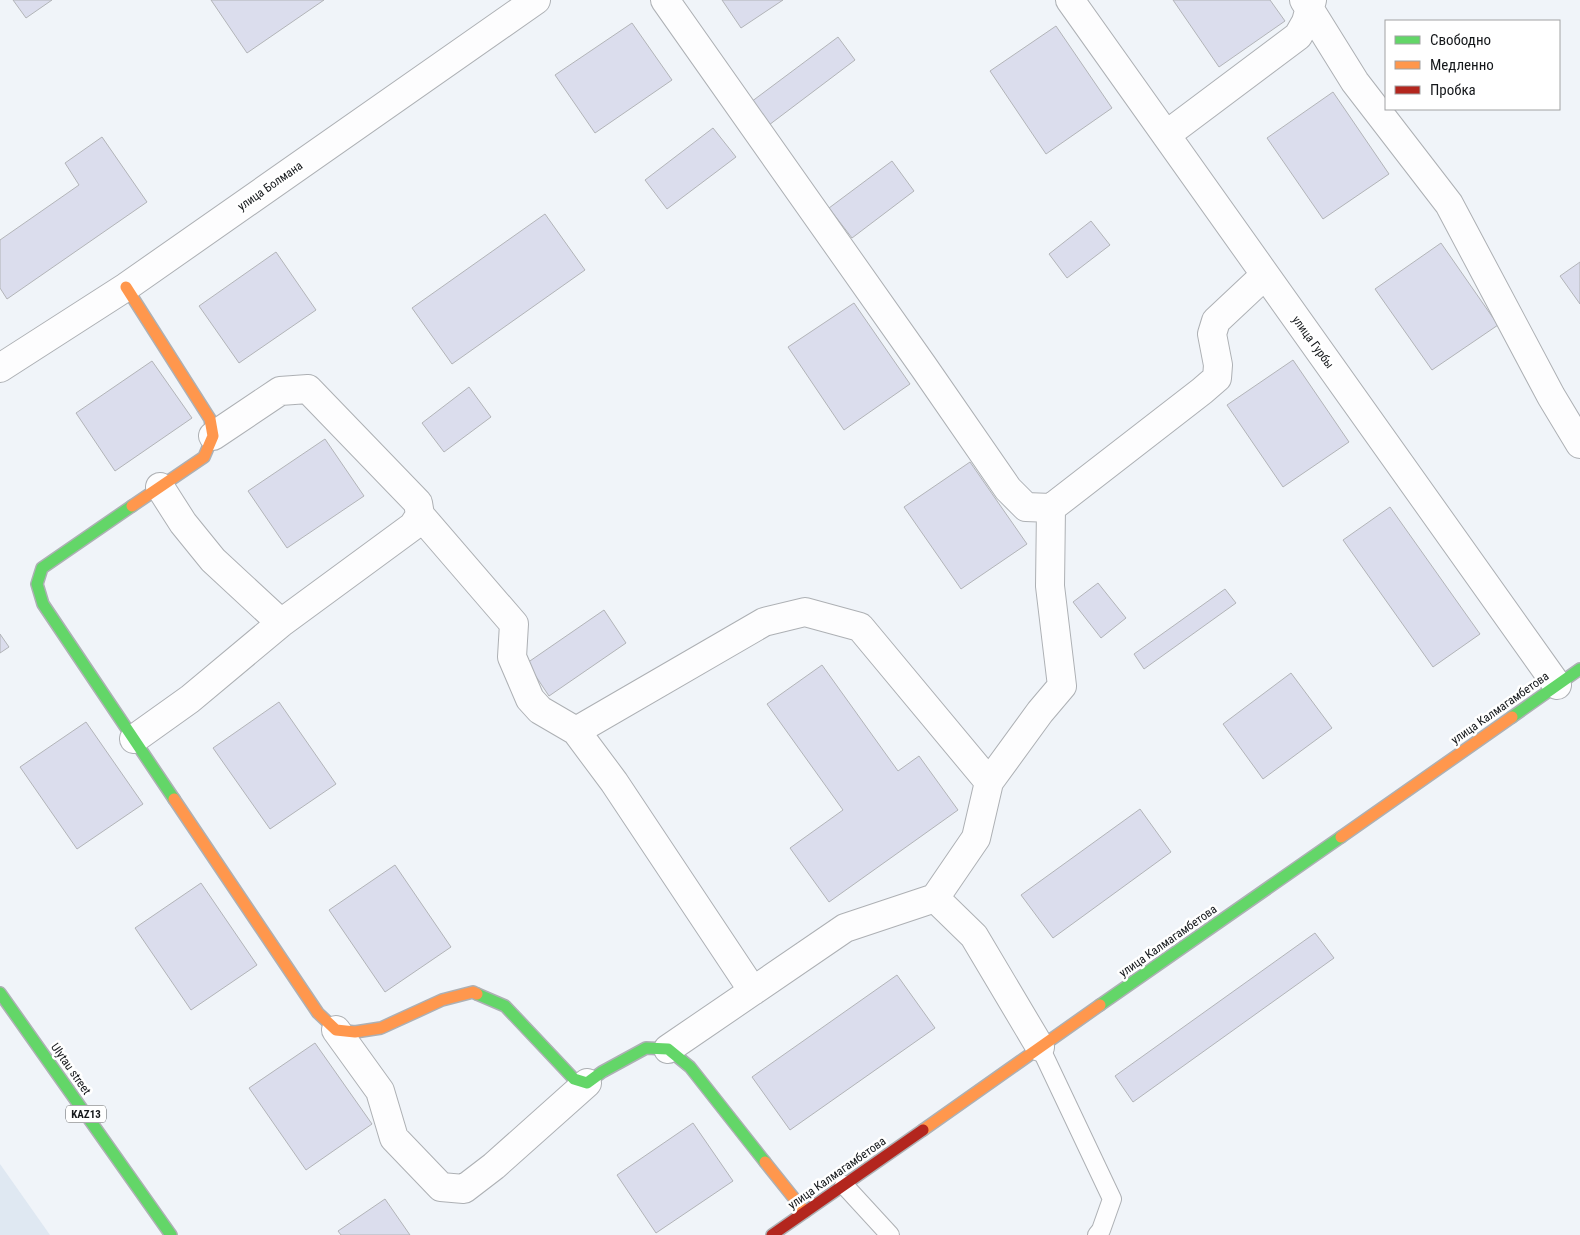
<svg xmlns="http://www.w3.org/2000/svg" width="1580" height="1235" font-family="'Roboto Condensed',sans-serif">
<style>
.built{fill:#dfe8f2}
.building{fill:#dbdded;stroke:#b2b4b8}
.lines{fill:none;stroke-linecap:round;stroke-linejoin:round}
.lane-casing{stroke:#adb0b4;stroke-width:20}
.street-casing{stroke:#adb0b4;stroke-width:30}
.fast-casing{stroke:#adb0b4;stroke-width:14}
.slow-casing{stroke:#adb0b4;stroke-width:14}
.jam-casing{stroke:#adb0b4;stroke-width:14}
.lane{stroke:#fdfdfe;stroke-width:18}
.street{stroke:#fdfdfe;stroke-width:28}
.fast{stroke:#63d668;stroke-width:11}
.slow{stroke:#ff974d;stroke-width:11}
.jam{stroke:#b3261e;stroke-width:11}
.labels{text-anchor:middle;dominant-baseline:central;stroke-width:5;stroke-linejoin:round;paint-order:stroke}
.shield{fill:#fff;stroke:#5a5d5f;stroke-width:1}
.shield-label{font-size:11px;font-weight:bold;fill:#14171a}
.street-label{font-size:12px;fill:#14171a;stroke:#fff}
</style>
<rect width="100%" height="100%" fill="#f0f4f9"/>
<!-- built -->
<path class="built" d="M0 1164 50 1235H0Z"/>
<!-- building -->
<path class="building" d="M13 0H52L26 18Z
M211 0H324L247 53Z
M722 0H783L741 28Z
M1173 0H1270L1285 21 1219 67Z
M632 23 672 80 595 133 555 75Z
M1056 26 1112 108 1046 154 990 71Z
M838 37 855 60 765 128 747 105Z
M1333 92 1389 174 1323 219 1267 138Z
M713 128 736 157 667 209 645 180Z
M102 137 147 202 7 299 0 288V240L79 185 65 163Z
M892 161 914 191 852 238 829 208Z
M545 214 585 270 452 364 412 308Z
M1091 221 1110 245 1067 278 1049 254Z
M1441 243 1498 325 1432 370 1375 289Z
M276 252 316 310 239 363 199 306Z
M1580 262V304L1560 276Z
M854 303 910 384 844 430 788 347Z
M1293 360 1349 442 1283 487 1227 405Z
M152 361 192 418 115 471 76 413Z
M469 387 491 417 444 452 422 423Z
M325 439 364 496 287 548 248 491Z
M970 462 1027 544 961 589 904 507Z
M1390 507 1480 634 1433 667 1343 540Z
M1098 583 1126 618 1101 638 1073 602Z
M1225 589 1236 603 1144 669 1134 654Z
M604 610 626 643 549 696 527 663Z
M0 634 9 647 0 653Z
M822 665 898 771 919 756 958 810 829 902 790 848 843 810 767 704Z
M1291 673 1332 728 1263 779 1223 724Z
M279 702 336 784 270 829 213 748Z
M86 722 143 804 77 849 20 767Z
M1140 809 1171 852 1053 938 1021 895Z
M395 865 451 947 385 992 329 910Z
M201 883 257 965 191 1010 135 928Z
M1315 933 1334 958 1133 1102 1115 1076Z
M897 975 935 1028 790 1130 752 1077Z
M315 1043 372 1124 306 1170 249 1088Z
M693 1123 733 1181 656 1233 617 1175Z
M385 1199 410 1235H341L338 1231Z"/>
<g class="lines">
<defs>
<path id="lane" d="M1040 1047 1112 1199 1101 1230 1097 1235
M844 1185 890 1235"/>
<path id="street" d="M665 0 923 366 1008 489 1026 507 1051 508 1202 391 1217 378 1218 365 1212 334 1216 321 1265 275
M1070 0 1557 685
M1304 0 1355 82 1449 204 1551 396 1580 444
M1166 135 1298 36 1306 22 1312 0
M0 368 126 287 536 0
M160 487 183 523 213 560 281 623
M420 515 514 624 512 657 530 699 540 710 576 731 614 782 753 991
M576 731 764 622 805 612 860 627 989 782
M134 739 190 699 281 623 413 526 420 515 418 503 308 389 280 391 213 436
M935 898 976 838 989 782 1040 712 1062 686 1050 586 1051 508
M336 1030 380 1091 394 1138 441 1187 464 1189 494 1166 587 1083
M668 1049 845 928 935 898 974 936 1040 1047"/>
<path id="fast" d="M132 506 42 568 37 584 43 604 174 799
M1512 717 1580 669
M0 993 171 1235
M477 994 505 1006 574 1079 587 1083 602 1072 646 1048 668 1049 690 1067 765 1162
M1100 1005 1341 837"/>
<path id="slow" d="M126 287 210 419 213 436 204 457 132 506
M174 799 318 1013 336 1030 355 1032 381 1028 442 1000 473 992 477 994
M1341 837 1512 717
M923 1130 1100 1005
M765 1162 805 1212"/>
<path id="jam" d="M772 1235 923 1130"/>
</defs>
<!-- lane casing -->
<use href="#lane" class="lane-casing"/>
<!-- street casing -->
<use href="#street" class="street-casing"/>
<!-- fast casing -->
<use href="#fast" class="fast-casing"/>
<!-- slow casing -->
<use href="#slow" class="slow-casing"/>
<!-- jam casing -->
<use href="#jam" class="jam-casing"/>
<!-- lane -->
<use href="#lane" class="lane"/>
<!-- street -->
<use href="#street" class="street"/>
<!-- fast -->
<use href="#fast" class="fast"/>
<!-- slow -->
<use href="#slow" class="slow"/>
<!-- jam -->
<use href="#jam" class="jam"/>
</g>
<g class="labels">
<!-- shield labels -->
<rect class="shield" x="66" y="1105.5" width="40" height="17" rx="4"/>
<g class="shield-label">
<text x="86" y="1114">KAZ13</text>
</g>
<!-- street labels -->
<g class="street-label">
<text transform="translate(270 186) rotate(-35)">улица Болмана</text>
<text transform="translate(1313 342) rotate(54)">улица Гурбы</text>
<text transform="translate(1500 708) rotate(-35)">улица Калмагамбетова</text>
<text transform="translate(1168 941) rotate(-35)">улица Калмагамбетова</text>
<text transform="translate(71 1069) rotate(55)">Ulytau street</text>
<text transform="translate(837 1173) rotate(-35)">улица Калмагамбетова</text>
</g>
</g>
<!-- legend -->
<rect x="1385" y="20" width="175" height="90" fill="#ffffff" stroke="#a1a2a3"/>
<rect x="1395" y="36" width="25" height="8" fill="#63d668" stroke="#a1a2a3"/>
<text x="1430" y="45" font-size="15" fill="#14171a">Свободно</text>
<rect x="1395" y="61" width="25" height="8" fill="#ff974d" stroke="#a1a2a3"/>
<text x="1430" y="70" font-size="15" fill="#14171a">Медленно</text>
<rect x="1395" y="86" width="25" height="8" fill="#b3261e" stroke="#a1a2a3"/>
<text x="1430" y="95" font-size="15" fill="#14171a">Пробка</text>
</svg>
